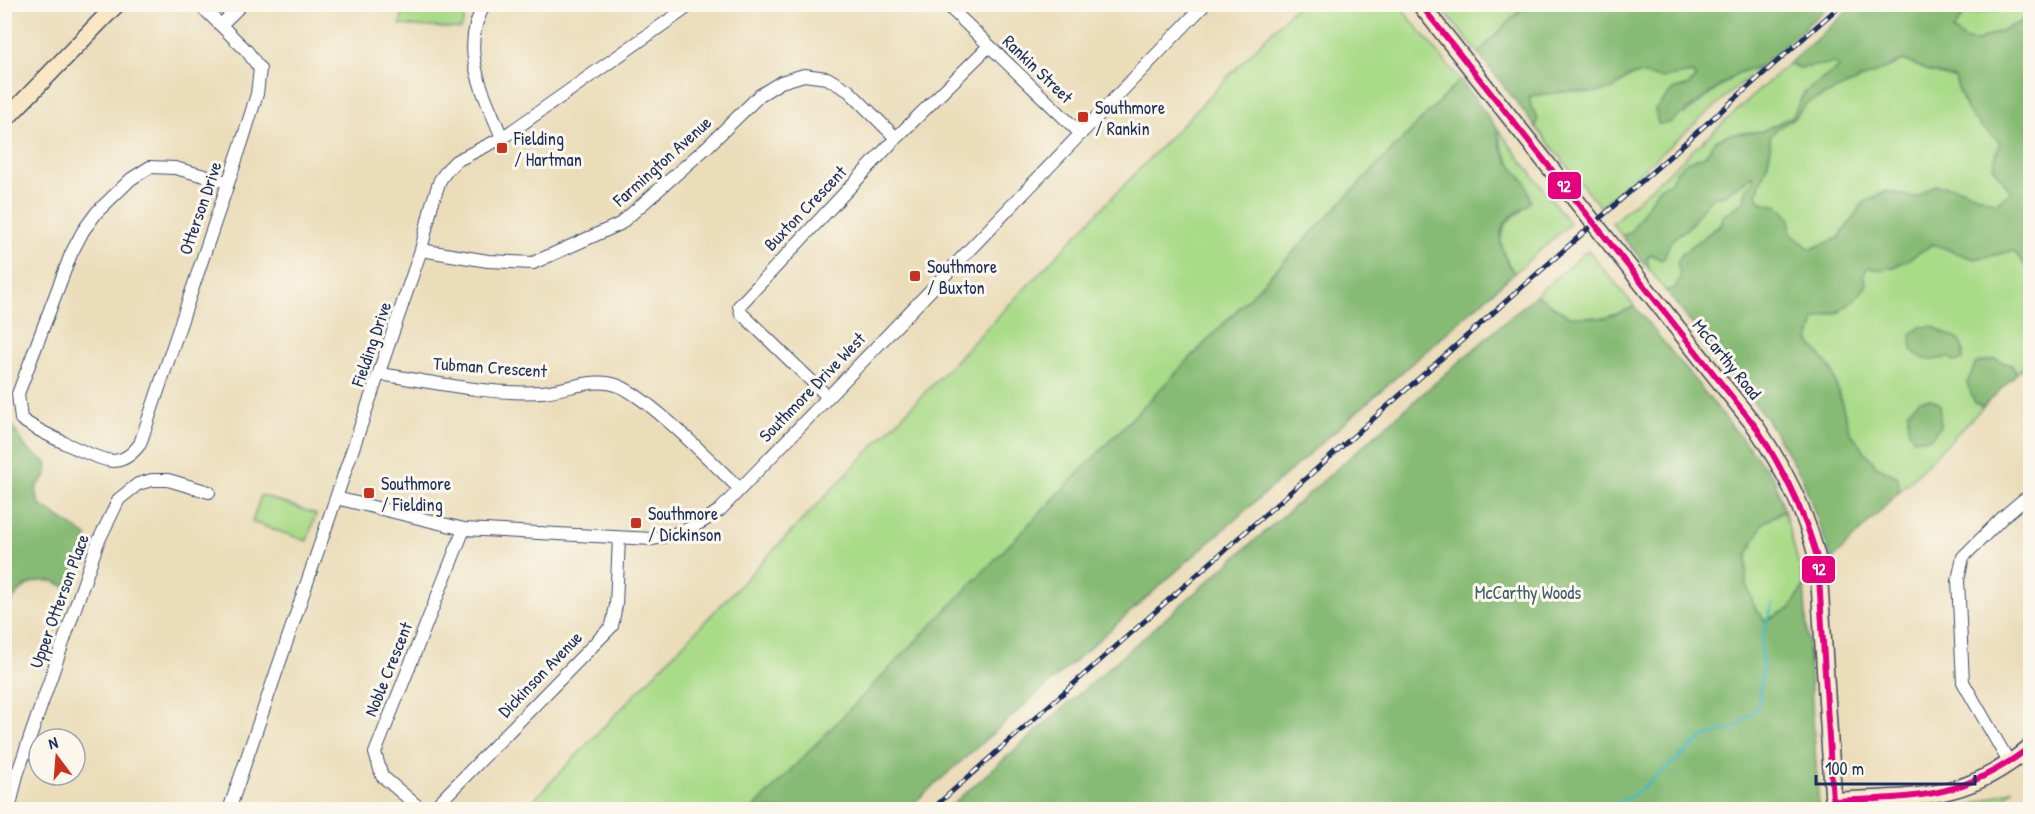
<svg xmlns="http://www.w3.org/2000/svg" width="2035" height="814" font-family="'Patrick Hand',sans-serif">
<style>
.green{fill:#aadb89;stroke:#628574;stroke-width:1.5}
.forest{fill:#87bb75;stroke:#51756a;stroke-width:1.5;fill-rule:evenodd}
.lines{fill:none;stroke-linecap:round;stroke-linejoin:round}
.stream{stroke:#4ab9bf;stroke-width:3}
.street-casing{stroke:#3a496c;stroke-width:14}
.secondary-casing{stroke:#3a496c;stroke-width:19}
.street{stroke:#fff;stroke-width:12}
.secondary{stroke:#f9e7c3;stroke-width:16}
.rail-casing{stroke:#1b2f5e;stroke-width:5}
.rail{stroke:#fbf7ec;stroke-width:3;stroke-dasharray:9;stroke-linecap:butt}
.bus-1-casing{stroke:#fbf7ec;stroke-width:10}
.bus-1{stroke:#e5007d;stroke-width:6}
.poi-dot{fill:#c8321e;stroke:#fbf7ec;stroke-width:2}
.labels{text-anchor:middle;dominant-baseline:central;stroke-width:6;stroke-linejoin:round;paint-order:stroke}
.street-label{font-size:18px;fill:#1b2f5e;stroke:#fbf7ec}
.poi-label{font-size:18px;fill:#1b2f5e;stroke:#fbf7ec;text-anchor:start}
.park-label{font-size:18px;fill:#3f5a69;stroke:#fbf7ec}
.line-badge{stroke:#fbf7ec;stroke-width:2}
.badge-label{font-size:16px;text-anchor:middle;font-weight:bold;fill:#fff}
</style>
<rect width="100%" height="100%" fill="#fbf7ec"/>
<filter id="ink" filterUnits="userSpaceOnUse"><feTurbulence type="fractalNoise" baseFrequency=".0167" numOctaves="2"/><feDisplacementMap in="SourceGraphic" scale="12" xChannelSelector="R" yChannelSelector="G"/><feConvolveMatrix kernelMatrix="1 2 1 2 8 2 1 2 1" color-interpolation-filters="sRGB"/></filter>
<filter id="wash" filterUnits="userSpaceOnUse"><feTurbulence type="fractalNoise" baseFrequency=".008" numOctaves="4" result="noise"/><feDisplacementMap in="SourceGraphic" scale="24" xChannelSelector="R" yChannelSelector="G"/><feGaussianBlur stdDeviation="1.35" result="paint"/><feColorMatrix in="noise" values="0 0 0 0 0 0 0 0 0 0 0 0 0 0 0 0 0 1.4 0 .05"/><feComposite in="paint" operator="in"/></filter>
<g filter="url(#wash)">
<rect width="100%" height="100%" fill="#ebddba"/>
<!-- green -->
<path class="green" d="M404 5V4L468 5 461 29 400 25Z
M1297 5H1399L1460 80 753 809 524 810Z
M1439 5H1526L1478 53Z
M2009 5H2030V18L1978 41 1966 40 1953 30 1964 14 1999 10Z
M1904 60 1931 72 1955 78C1964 111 1974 122 2000 142L2012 192 1996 203 1978 196 1915 198 1887 191 1864 202 1839 238 1811 249 1790 233V218L1761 202 1757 195C1762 172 1773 162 1770 137L1776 129 1794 118 1807 103Z
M1835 63 1839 67 1804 93 1793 116 1762 131 1727 135 1714 142 1705 156 1687 162 1675 173 1671 182 1658 189 1631 232 1622 236 1612 223 1788 64 1800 68Z
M1762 65 1600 207 1536 127 1538 118 1531 107 1529 96 1572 91 1591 93 1613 89 1629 77 1640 74 1660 78 1692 73 1696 77 1689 85 1673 90 1685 114 1738 73Z
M1497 128 1570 224 1514 273C1498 249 1493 226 1522 211L1526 183C1511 166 1501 151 1497 128Z
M1754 175 1753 181 1746 188 1744 201 1722 217 1720 224 1682 254 1677 263C1681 274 1682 279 1674 289L1665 290 1649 269 1647 257 1667 246 1675 234 1690 225 1703 205 1714 195 1722 196Z
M1933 244 1974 259 2014 251 2030 272V359L2017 373 2011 365 1994 359 1967 383 1975 403 1983 407 1899 492 1898 477 1876 466 1850 432 1832 370 1809 341 1815 319 1840 312 1868 267H1894Z
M1588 250 1635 307 1605 318 1568 316 1536 295Z
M261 495 316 514 307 541 252 522Z
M1784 510 1804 585 1791 608 1765 621 1755 608 1746 584 1747 556 1763 523Z
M2013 789 1995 809H1962Z"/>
<!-- forest -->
<path class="forest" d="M1526 4H1830V5L1762 65 1738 73 1669 123 1658 124 1655 109 1673 90 1689 85 1696 77 1692 73 1660 78 1640 74 1629 76 1613 89 1591 93 1572 91 1529 96 1531 107 1538 118 1536 127 1478 53Z
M1855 5H2009L1999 10 1964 14 1953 30 1966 40 1978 41 2030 18V272L2014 251 1974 259 1933 244C1916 254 1888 277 1868 267L1864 274 1867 285C1851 307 1840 312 1815 319L1809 341 1832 370 1850 432 1876 466 1898 477 1899 492 1832 560 1802 477 1766 418 1665 290 1674 289C1682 279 1681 274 1677 263L1682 254 1720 225 1722 217 1744 201 1746 188 1753 181 1754 175 1722 196H1714C1704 204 1699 213 1692 223 1681 238 1671 231 1665 257L1661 260 1651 254 1647 257 1649 269 1622 236 1631 232 1658 189 1671 182 1675 173 1687 162 1705 156 1714 142 1727 135 1762 131 1793 116 1804 93 1839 67 1834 63 1800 68 1788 64ZM1904 60 1931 72 1955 78C1964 111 1973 122 2000 142L1993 166 2011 192 1996 203 1959 188 1935 185 1915 198 1887 191 1864 202 1839 238 1810 249 1790 233V218L1779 206 1761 202 1757 195C1762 172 1772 162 1770 137L1776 129 1794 118 1807 103Z
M1460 80 1497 128 1500 145 1509 163 1526 183 1531 201C1524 210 1514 213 1508 219 1493 236 1504 258 1514 273L907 809H753Z
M1536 295 1568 316 1605 318 1635 307 1774 478 1784 510 1763 523 1747 556 1746 584 1755 608 1765 621 1791 608 1804 585 1819 809H947Z
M1932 326 1959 340 1963 350V359L1955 362 1948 357C1933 361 1923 362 1912 350L1911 334 1920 327Z
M1994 359 2011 365 2017 373 1983 407 1975 403 1967 383 1976 363Z
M1931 399 1940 404V426L1931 438 1914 440 1908 428V411L1920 400Z
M5 424 12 426 27 449 47 463V474L36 488 39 504 87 536C84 555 86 575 69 587 63 587 61 584 56 582 28 576 19 591 5 610Z"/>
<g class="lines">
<!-- stream -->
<path class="stream" d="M1603 810 1634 795 1702 738 1735 728 1758 707 1763 670 1761 640 1773 604"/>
</g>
</g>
<g filter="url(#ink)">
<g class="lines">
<defs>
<path id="street" d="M199 4 247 51 260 69 257 94 243 139 140 444C134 452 125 461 113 461 96 460 36 430 21 419L18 394 71 254 83 231 97 212 131 179 150 167 175 168 227 182
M485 4C457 50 485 94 502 138
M946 4 1081 134
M222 24 242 4
M421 250 488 261 533 263 620 224 708 146 760 95 781 82 804 75 827 78 849 91 896 138
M380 374C432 382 488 395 542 392 568 390 594 376 619 386 652 400 711 462 740 489
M827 396 741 313 739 306 896 138 989 46
M336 498 464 529 652 539C679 535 698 526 720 510L1205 4
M2010 764 1963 682 1958 580 1963 557 2003 517 2023 500 2030 498
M4 772 17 775
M9 810 17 775 98 542 119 499 138 484 152 480H168L209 492
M229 810 421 250 432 204 440 180 448 169 456 161 502 138 692 4
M422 810 382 776 375 753 464 529
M432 810 612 626 616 605 619 538"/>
<path id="secondary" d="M1420 4 1756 427C1785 471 1805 509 1818 561L1834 810
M4 121 117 4
M1833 801C1914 796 1965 803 2030 747"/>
</defs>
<!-- street casing -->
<use href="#street" class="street-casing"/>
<!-- secondary casing -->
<use href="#secondary" class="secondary-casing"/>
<!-- street -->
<use href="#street" class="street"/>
<!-- secondary -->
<use href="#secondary" class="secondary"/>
<defs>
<path id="rail" d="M931 810 1842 4"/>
</defs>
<!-- rail casing -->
<use href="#rail" class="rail-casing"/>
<!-- rail -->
<use href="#rail" class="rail"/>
<defs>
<path id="bus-1" d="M1420 4 1756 427C1783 469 1805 512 1818 561L1833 801
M1833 801C1916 797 1961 800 2030 747"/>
</defs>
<!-- bus-1 casing -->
<use href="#bus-1" class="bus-1-casing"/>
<!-- bus-1 -->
<use href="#bus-1" class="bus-1"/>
</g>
</g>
<!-- markers -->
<g class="poi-dot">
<rect x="1077" y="111" width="12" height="12" rx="3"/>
<rect x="496" y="142" width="12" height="12" rx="3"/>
<rect x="909" y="270" width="12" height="12" rx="3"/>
<rect x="363" y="487" width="12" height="12" rx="3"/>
<rect x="630" y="517" width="12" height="12" rx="3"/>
</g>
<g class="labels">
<!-- street labels -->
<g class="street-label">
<text transform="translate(1038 69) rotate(44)">Rankin Street</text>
<text transform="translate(662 161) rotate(-42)">Farmington Avenue</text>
<text transform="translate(200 208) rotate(-71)">Otterson Drive</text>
<text transform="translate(805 208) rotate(-46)">Buxton Crescent</text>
<text transform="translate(371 344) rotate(-71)">Fielding Drive</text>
<text transform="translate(1727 359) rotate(51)">McCarthy Road</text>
<text transform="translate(490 367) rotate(4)">Tubman Crescent</text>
<text transform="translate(812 387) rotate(-46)">Southmore Drive West</text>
<text transform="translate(59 601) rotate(-70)">Upper Otterson Place</text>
<text transform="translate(388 669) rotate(-68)">Noble Crescent</text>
<text transform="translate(540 674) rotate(-46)">Dickinson Avenue</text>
</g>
<!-- poi labels -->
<g class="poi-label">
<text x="1095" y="107">Southmore<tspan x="1095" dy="21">/ Rankin</tspan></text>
<text x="514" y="138">Fielding<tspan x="514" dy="21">/ Hartman</tspan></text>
<text x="927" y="266">Southmore<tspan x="927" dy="21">/ Buxton</tspan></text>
<text x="381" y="483">Southmore<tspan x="381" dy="21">/ Fielding</tspan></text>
<text x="648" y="513">Southmore<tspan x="648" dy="21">/ Dickinson</tspan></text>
</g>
<!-- park labels -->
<g class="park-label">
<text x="1528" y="592">McCarthy Woods</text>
</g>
</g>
<g class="line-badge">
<rect x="1547" y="171" width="35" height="29" rx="6" fill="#e5007d"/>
<rect x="1801" y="555" width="35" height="29" rx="6" fill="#e5007d"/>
</g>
<g class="badge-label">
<text x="1564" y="192">92</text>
<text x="1819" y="575">92</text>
</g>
<!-- margin -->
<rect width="2035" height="814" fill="none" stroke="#fbf7ec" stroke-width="24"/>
<!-- north arrow -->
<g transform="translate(57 757) rotate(344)"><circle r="28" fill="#fbf7ec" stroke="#a1a7b3" stroke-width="1.5"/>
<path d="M0-4.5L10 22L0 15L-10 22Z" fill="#c8321e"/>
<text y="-9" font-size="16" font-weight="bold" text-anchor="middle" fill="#1b2f5e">N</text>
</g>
<!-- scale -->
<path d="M1816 775v9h159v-9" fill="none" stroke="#1b2f5e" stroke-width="3"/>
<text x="1825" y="775" font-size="18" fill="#1b2f5e" stroke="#fbf7ec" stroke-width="4.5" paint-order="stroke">100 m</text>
</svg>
